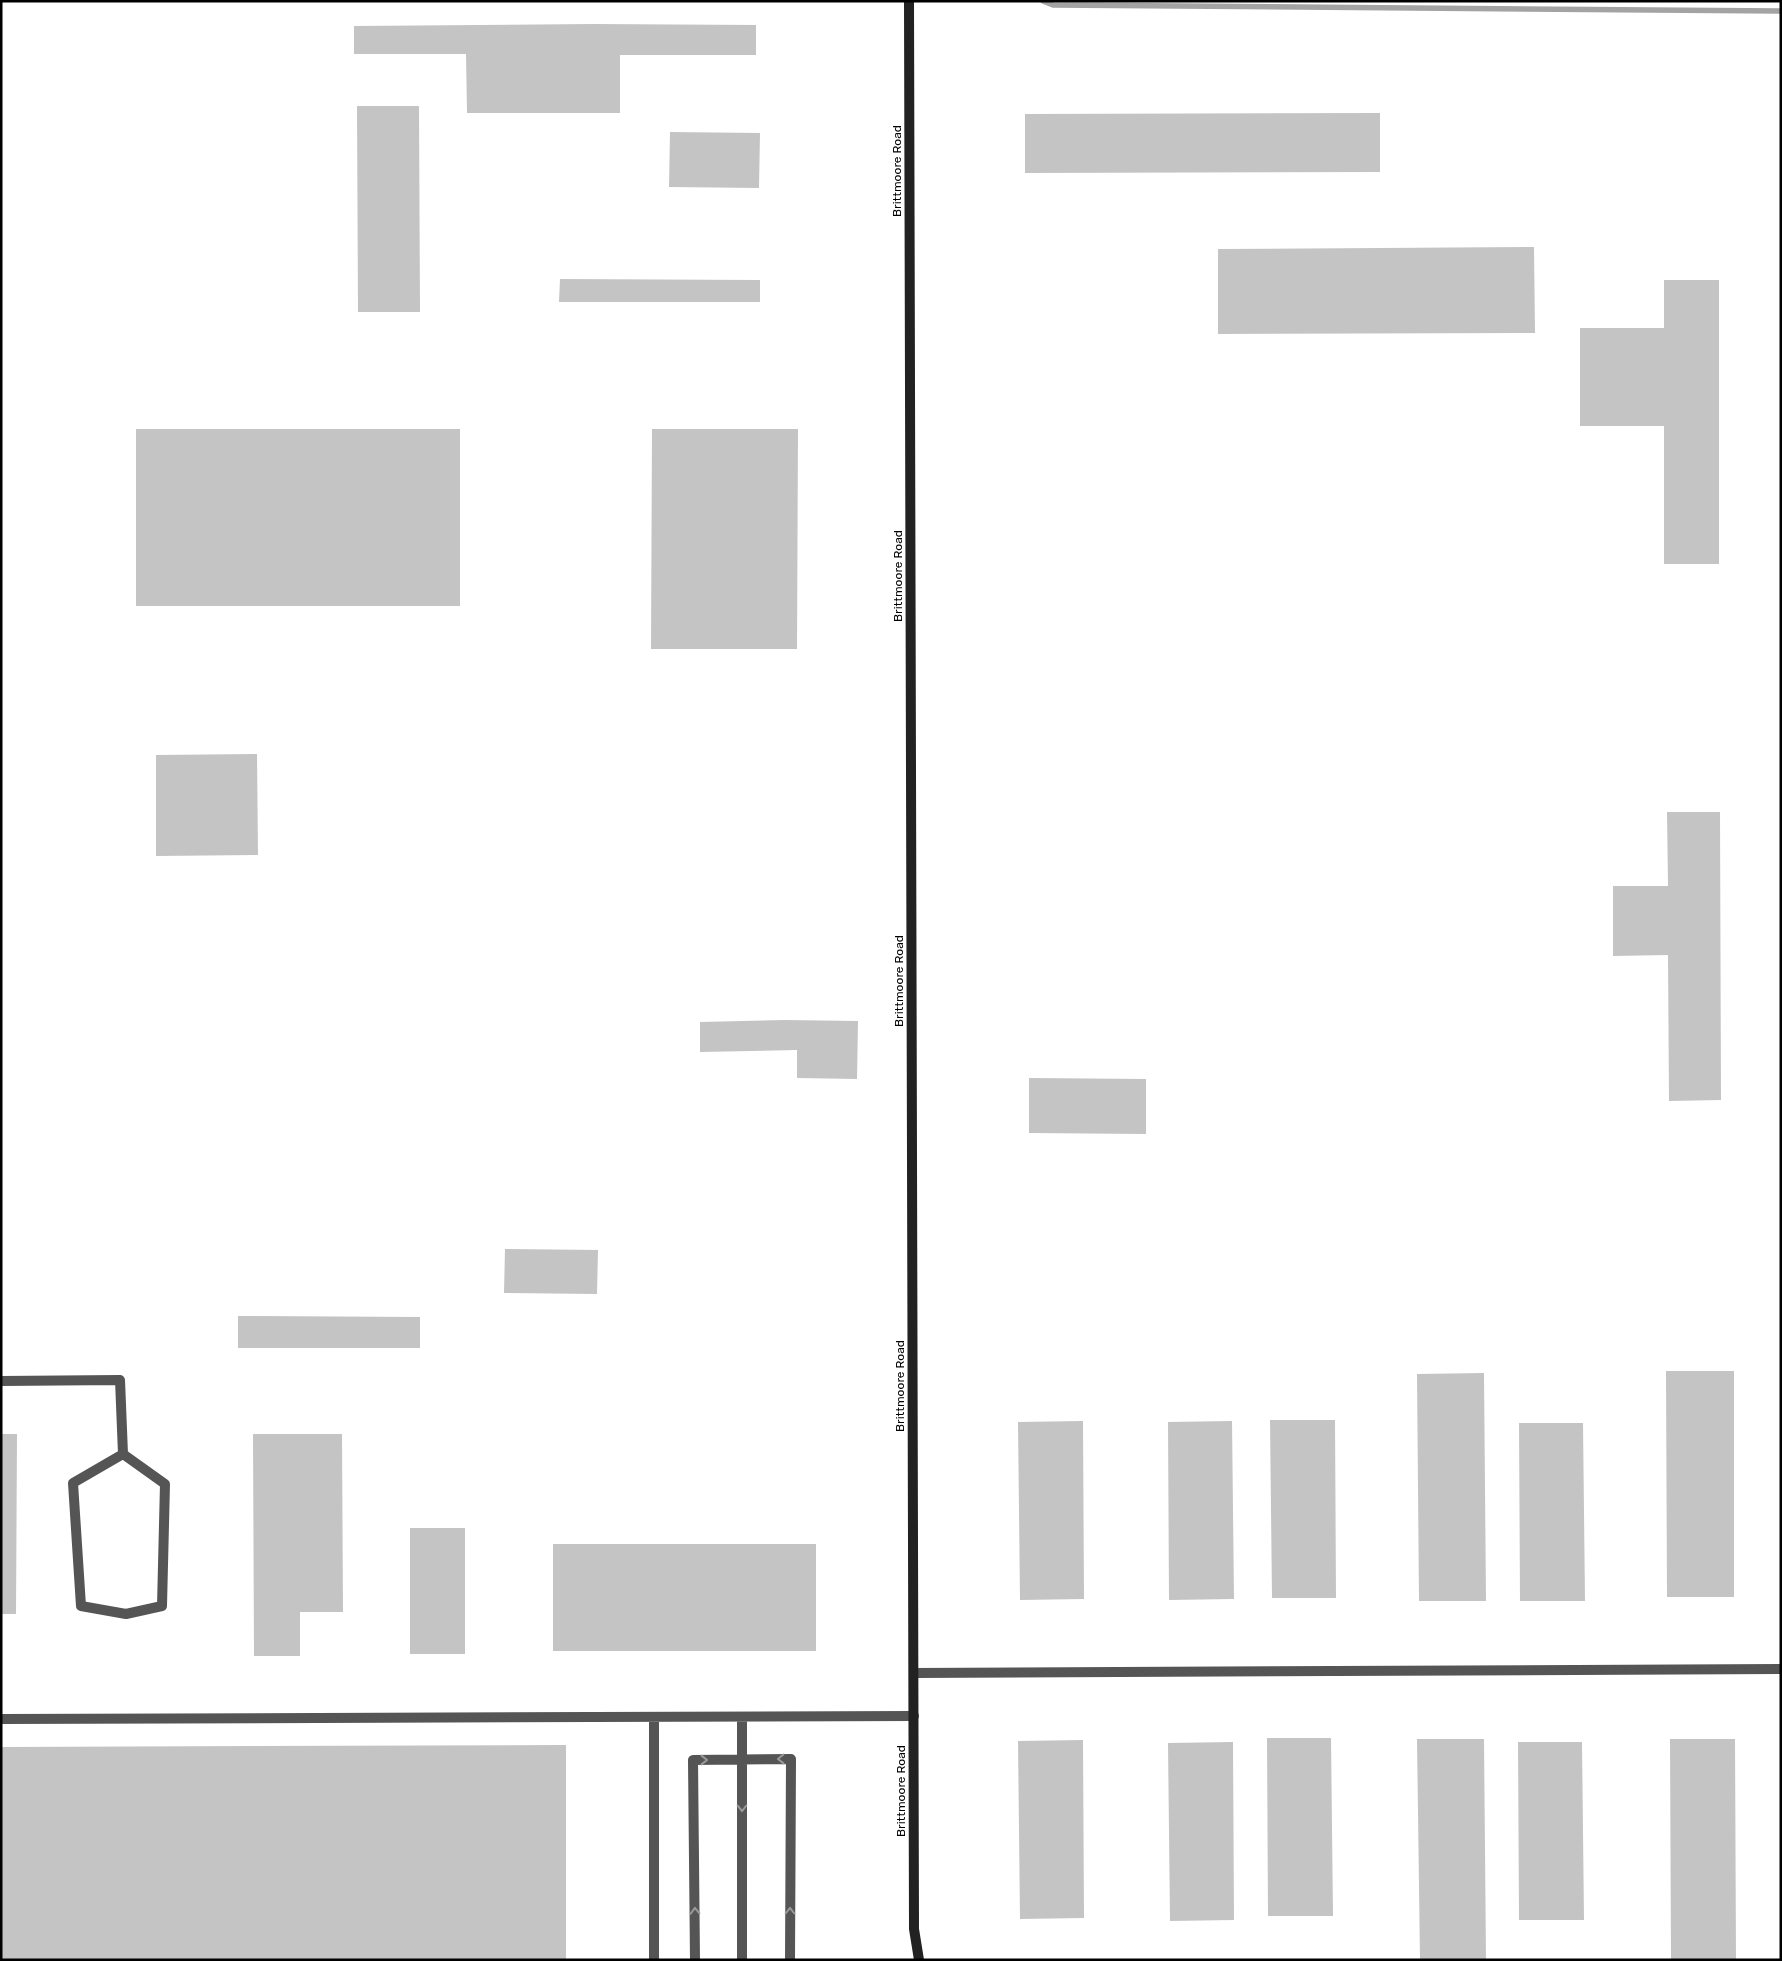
<svg xmlns="http://www.w3.org/2000/svg" width="1782" height="1961" font-family="Rubik,sans-serif">
<style>
.lines{fill:none;stroke-linecap:round;stroke-linejoin:round}
.stream{stroke:#a3a3a3;stroke-width:5.5}
.building{fill:#c4c4c4}
.service{stroke:#555;stroke-width:10}
.secondary{stroke:#222;stroke-width:10}
.oneway{stroke:#999}
.labels{text-anchor:middle;dominant-baseline:central;stroke-width:4.5;stroke-linejoin:round;paint-order:stroke}
.street-label{font-size:12px;fill:#000;stroke:#fff}
</style>
<rect width="100%" height="100%" fill="#fff"/>
<g class="lines">
<!-- stream -->
<path class="stream" d="M1043 1 1053 5 1781 11"/>
</g>
<!-- building -->
<path class="building" d="M594 24 756 25V55H620V113H467L466 54H354V26Z
M357 106H419L420 312H358Z
M1380 113V172L1025 173V114Z
M670 132 760 133 759 188 669 187Z
M1534 247 1535 333 1218 334V249Z
M560 279 760 280V302H559Z
M1664 280H1719V564H1664V426H1580V328H1664Z
M136 429H460V606H136Z
M652 429H798L797 649H651Z
M257 754 258 855 156 856V755Z
M1667 812H1720L1721 1100 1669 1101 1668 955 1613 956V886H1668Z
M785 1020 858 1021 857 1079 797 1078V1050L700 1052V1022Z
M1029 1078 1146 1079V1134L1029 1133Z
M505 1249 598 1250 597 1294 504 1293Z
M238 1316 420 1317V1348H238Z
M1666 1371H1734V1597H1667Z
M1484 1373 1486 1601H1419L1417 1374Z
M1270 1420H1335L1336 1598H1272Z
M1083 1421 1084 1599 1020 1600 1018 1422Z
M1232 1421 1234 1599 1169 1600 1168 1422Z
M1519 1423H1583L1585 1601H1520Z
M1 1434H17L16 1614H1Z
M253 1434H342L343 1612H300V1656H254Z
M410 1528H465V1654H410Z
M553 1544H816V1651H553Z
M1267 1738H1331L1333 1916H1268Z
M1417 1739H1484L1486 1960H1420Z
M1670 1739H1735L1736 1960H1671Z
M1083 1740 1084 1918 1020 1919 1018 1741Z
M1233 1742 1234 1920 1170 1921 1168 1743Z
M1518 1742H1582L1584 1920H1519Z
M566 1745V1960H1V1747Z"/>
<g class="lines">
<!-- service -->
<path class="service" d="M1 1381 120 1380 123 1454
M123 1454 165 1484 162 1606 126 1614 81 1606 73 1483Z
M914 1673 1781 1669
M654 1717V1960
M742 1717V1960
M1 1719 914 1716
M695 1960 693 1760 791 1759 790 1960"/>
<!-- secondary -->
<path class="secondary" d="M909 1 914 1929 919 1960"/>
</g>
<!-- one-way arrows -->
<defs><path id="oneway-chevron" d="M-2-3.5L2.5 0L-2 3.5" fill="none" stroke-width="1.6" stroke-linecap="round" stroke-linejoin="round" transform="scale(1.25)"/></defs>
<g class="oneway">
<use href="#oneway-chevron" transform="translate(781 1759) rotate(179)"/>
<use href="#oneway-chevron" transform="translate(704 1760)"/>
<use href="#oneway-chevron" transform="translate(742 1808) rotate(90)"/>
<use href="#oneway-chevron" transform="translate(695 1911) rotate(-91)"/>
<use href="#oneway-chevron" transform="translate(790 1911) rotate(-90)"/>
</g>
<g class="labels">
<!-- street labels -->
<g class="street-label">
<text transform="translate(897 171) rotate(-90)">Brittmoore Road</text>
<text transform="translate(898 576) rotate(-90)">Brittmoore Road</text>
<text transform="translate(899 981) rotate(-90)">Brittmoore Road</text>
<text transform="translate(900 1386) rotate(-90)">Brittmoore Road</text>
<text transform="translate(901 1791) rotate(-90)">Brittmoore Road</text>
</g>
</g>
<!-- border -->
<rect width="1782" height="1961" fill="none" stroke="#000000" stroke-width="5"/>
</svg>
